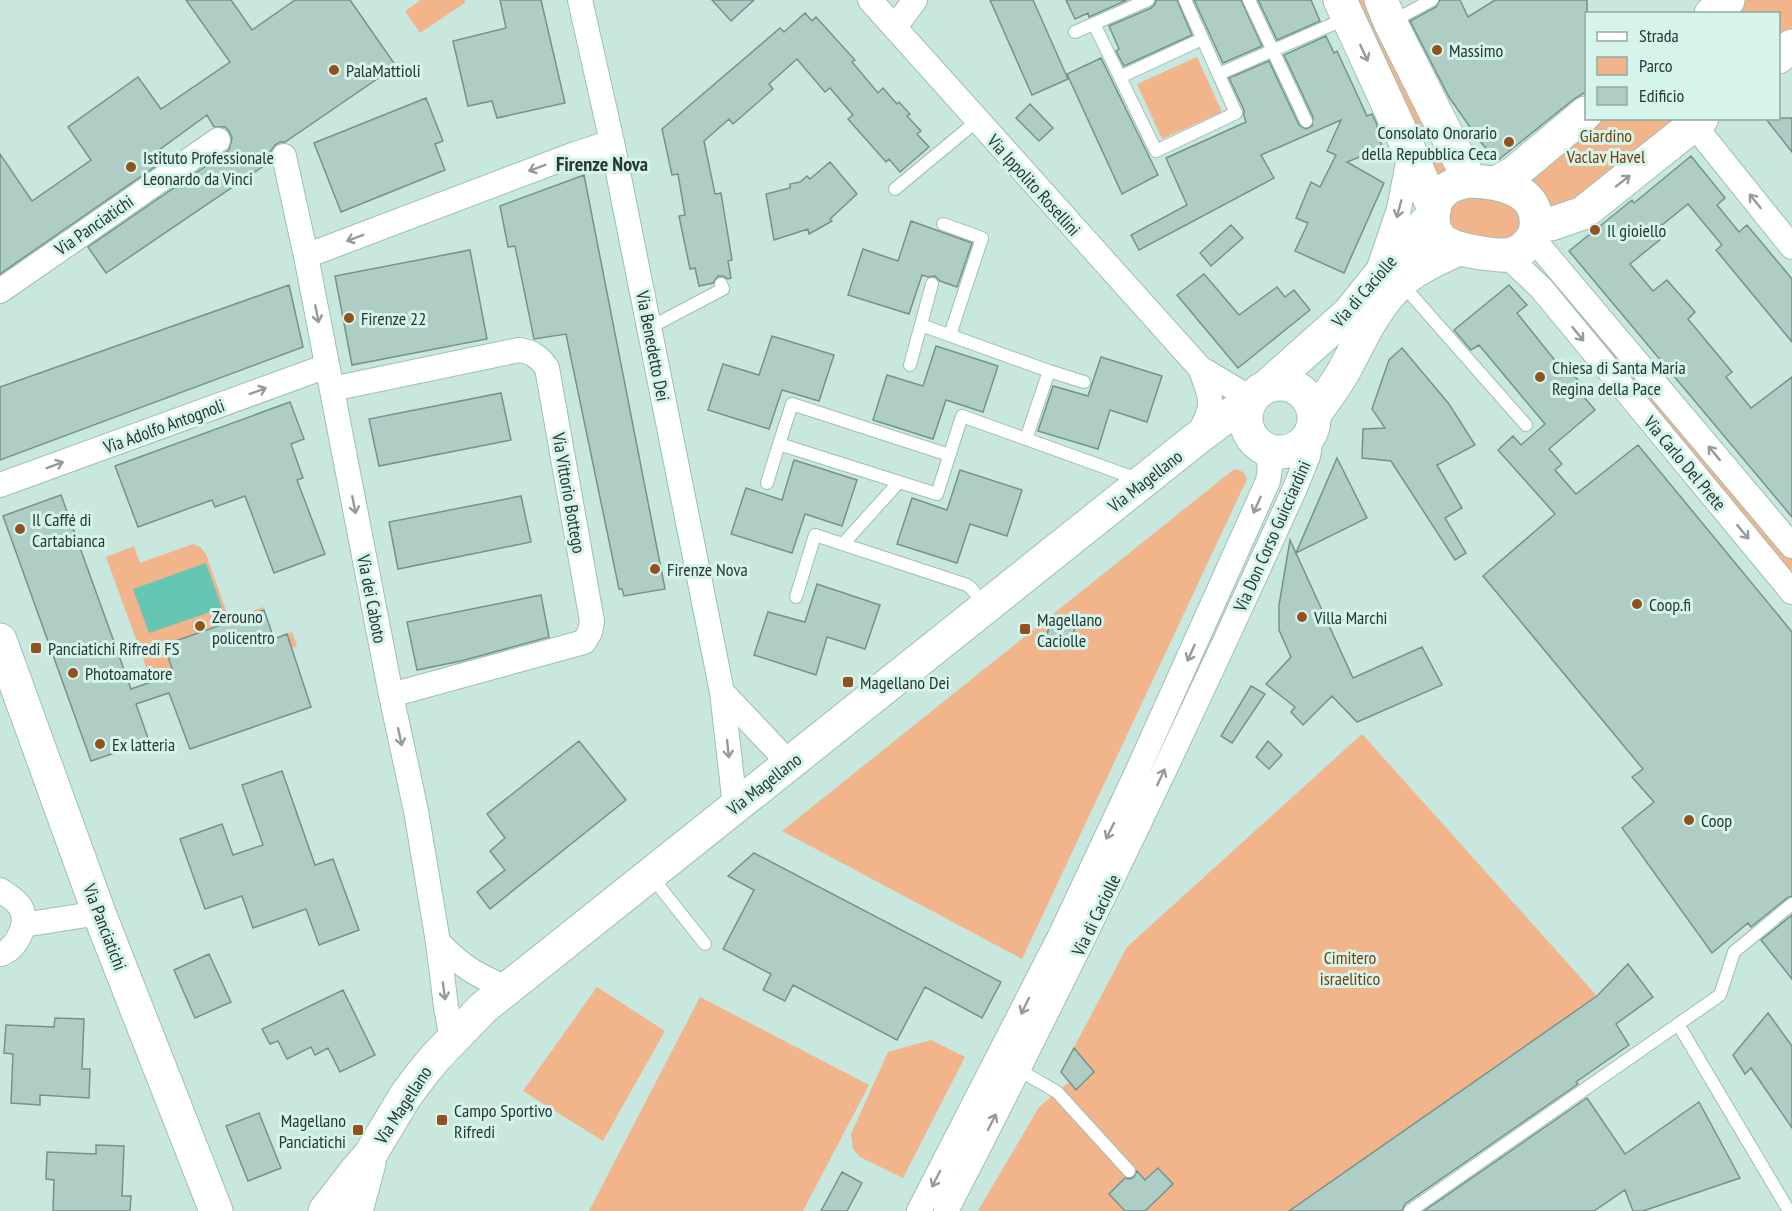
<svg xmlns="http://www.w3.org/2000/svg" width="1792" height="1211" font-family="'PT Sans Narrow',sans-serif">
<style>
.green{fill:#f2b48a}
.water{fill:#65c6b3}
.building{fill:#adcdc5;stroke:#75938c;stroke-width:1.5}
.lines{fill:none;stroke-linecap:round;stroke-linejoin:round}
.service-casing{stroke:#9fbeb7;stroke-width:14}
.minor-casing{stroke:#9fbeb7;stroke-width:26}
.secondary-casing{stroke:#9fbeb7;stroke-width:35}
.service{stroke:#fff;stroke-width:12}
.minor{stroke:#fff;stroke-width:24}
.secondary{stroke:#fff;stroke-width:33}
.oneway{stroke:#949b9a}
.poi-dot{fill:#92521d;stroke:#d4f4ec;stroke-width:2}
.labels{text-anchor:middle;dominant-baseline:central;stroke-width:6;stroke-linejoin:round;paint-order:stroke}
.poi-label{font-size:18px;fill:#2a3734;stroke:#d4f4ec;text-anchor:start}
.park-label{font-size:18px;fill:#793f09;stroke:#d4f4ec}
.street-label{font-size:18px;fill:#2a3734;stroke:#d4f4ec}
.neighbourhood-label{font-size:20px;font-weight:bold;fill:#2a3734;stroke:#d4f4ec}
</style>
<rect width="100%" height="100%" fill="#c7e7df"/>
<!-- green -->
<path class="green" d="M421 0H464L466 2 420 33 405 11Z
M1355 0H1366L1423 128 1414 132Z
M1743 0H1792V34L1779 45 1778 14H1727Z
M1197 57 1222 112 1162 139 1137 84Z
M1598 119H1684L1549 218 1523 180Z
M1445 147 1456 167 1439 178 1420 156Z
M1462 195 1505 200 1517 207 1521 228 1509 240 1463 235 1451 227 1448 210Z
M1560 284 1792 558V569L1789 571 1552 290Z
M1237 469 1244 473 1247 479 1022 959 782 831 1233 470Z
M193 544 200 547 206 554 229 619 263 607 274 638 292 632 297 646 157 697 106 557 134 546 140 563Z
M1362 734 1597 996 1289 1211H978L1039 1107 1069 1082 1061 1072 1127 947Z
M597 987 665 1031 603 1141 523 1091Z
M700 997 869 1085 803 1211H589Z
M931 1040 965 1057 903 1178 860 1157 853 1149 851 1134 888 1052Z"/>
<!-- water -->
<path class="water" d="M206 563 222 608 149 633 133 589Z"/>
<!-- building -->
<path class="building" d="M186 0H231L252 30 295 0H350L396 66 285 142H280L275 145 269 154 271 161 106 273 88 247 229 150 232 138 229 131 225 127H214L207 115 159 150 166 159 0 274V154L32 201 91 160 68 127 138 77 161 109 230 62Z
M500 0H541L565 103 497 118 492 101 468 106 453 41 506 28Z
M712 0H754L731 21Z
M990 0H1033L1068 79 1032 95Z
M1066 0H1127L1089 17 1088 13 1075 19Z
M1156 0H1177L1192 35 1124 66 1116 51 1119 49 1109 26 1151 8 1155 4Z
M1194 0H1241L1262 46 1223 63Z
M1258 0H1311L1320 21 1277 40Z
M1440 0H1460L1468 17 1495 0H1587V91L1574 99 1497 161 1479 140 1449 97 1410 21 1436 7Z
M805 13 812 21 816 17 855 60 852 62 878 93 883 88 897 104 899 102 910 114 907 116 921 131 917 134 929 147 900 172 889 159 886 162 848 119 853 115 830 88 825 92 797 59 769 84 773 89 733 124 729 119 704 141 715 194 721 193 732 260 728 261 731 278 728 279 723 276H718L713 283 699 286 695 268 690 269 679 216 685 215 678 174 672 175 662 129 780 28 784 32Z
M1326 36 1334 53 1337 51 1367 116 1372 114 1376 122 1382 148 1347 162 1384 183 1344 273 1295 251 1308 223 1296 218 1311 182 1320 187 1336 155 1327 151 1341 120 1261 155 1274 178 1139 250 1131 235 1187 205 1166 158 1246 122 1244 116V110L1229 78 1269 61 1299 125 1306 129 1312 126 1313 117 1284 55Z
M1101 58 1158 175 1122 194 1067 74Z
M426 98 443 141 435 144 445 170 341 212 314 143Z
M1030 104 1053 128 1039 141 1016 118Z
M1765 118H1792V152Z
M1691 156 1725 198 1717 205 1739 232 1747 225 1792 279V342L1716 250 1722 245 1688 204 1656 230 1662 238 1630 264 1653 291 1667 280 1695 312 1688 319 1732 372 1726 377 1751 408 1792 377V517L1569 251 1632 200 1634 203Z
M830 162 857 194 830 219 832 221 809 234 808 229 774 240 766 194 790 188V184L800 182 807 176 810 179Z
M584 175 665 589 624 596 622 589H619L566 334 534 339 515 246 508 247 500 206Z
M911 221 972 243 957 287 940 281 935 276 928 277 922 275 909 314 848 295 863 249 898 261Z
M1231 225 1243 238 1211 266 1200 253Z
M470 250 487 339 352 365 335 276Z
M1204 274 1239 315 1277 287 1285 297 1294 290 1310 310 1238 368 1177 295Z
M289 285 303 347 0 460V387Z
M1509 285 1527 305 1517 313 1561 368 1565 365 1583 386 1578 390 1595 410 1549 449 1562 464 1555 470 1576 494 1638 445 1792 632V896L1787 898 1751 927 1748 923 1712 953 1622 828 1654 802 1632 777 1643 769 1483 576 1555 514 1498 450 1513 436 1521 445 1545 424 1479 345 1471 350 1454 330Z
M772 336 834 355 819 401 782 390 769 429 708 410 723 364 759 375Z
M936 346 998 366 983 412 946 400 933 439 873 420 887 375 923 386Z
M1402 348 1449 404 1475 445 1437 465 1462 508 1445 518 1466 553 1455 560 1391 461 1362 458 1363 429 1385 428 1372 409 1389 360Z
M1101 357 1162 376 1147 422 1110 410 1098 449 1038 431 1053 386 1088 396Z
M501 393 511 440 379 466 369 419Z
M290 402 304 439 291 444 303 478 297 480 325 554 274 573 245 496 215 507 212 500 138 527 115 466Z
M1337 458 1367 518 1296 553Z
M794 460 857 480 842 526 805 514 792 553 731 534 746 488 782 500Z
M960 470 1022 490 1007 536 970 524 957 563 897 544 912 498 947 510Z
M61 495 131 689 174 674 164 645 264 610 274 639 287 634 311 707 190 749 169 693 136 704 149 741 91 761 3 516Z
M521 496 531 542 398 569 389 522Z
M1290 540 1353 678 1422 647 1442 685 1357 722 1332 696 1303 725 1291 712 1295 707 1266 684 1291 657 1279 630V605Z
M817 584 880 605 865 649 827 637 816 675 754 655 768 612 805 622Z
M541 595 549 637 461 661 417 670 407 622Z
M1051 621 1075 627 1070 645 1046 638Z
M1251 686 1265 694 1232 743 1221 736Z
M579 741 626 800 490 909 477 892 505 870 490 851 505 838 487 814Z
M1268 741 1282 755 1269 769 1256 757Z
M282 771 315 865 333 859 359 930 319 945 306 909 253 928 242 896 205 909 180 839 222 824 233 855 263 845 242 785Z
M754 853 1001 982 982 1018 925 987 897 1040 793 985 785 1001 763 990 771 974 723 949 754 890 728 876Z
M1792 915V979L1761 940Z
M209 954 231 1002 195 1018 174 970Z
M1628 964 1653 997 1616 1024 1629 1045 1576 1082 1578 1084 1405 1204 1402 1211H1289L1597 996Z
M343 990 375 1055 340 1072 328 1048 315 1055 311 1047 287 1059 278 1041 270 1044 262 1029Z
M1768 1013 1792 1046V1128L1751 1068 1745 1074 1733 1055Z
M55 1018 84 1019 82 1069H90L89 1098 40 1095V1105L11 1103 13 1054 4 1053 6 1025 54 1027Z
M1074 1048 1094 1072 1076 1090 1061 1072Z
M1587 1098 1625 1154 1699 1102 1740 1178 1643 1211H1633L1625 1190 1594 1211H1424Z
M259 1113 281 1168 248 1181 226 1126Z
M96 1145 124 1146 122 1196H131L130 1211H53L54 1180 46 1179 47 1152 96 1154Z
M1158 1168 1173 1184 1145 1211H1125L1109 1194 1125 1178 1130 1179 1134 1177 1137 1171 1145 1180Z
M842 1172 862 1183 847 1211H821Z"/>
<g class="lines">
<defs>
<path id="service" d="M1249 0 1306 121
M1391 22 1432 0
M1094 24 1156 151 1236 113 1185 0
M1075 32 1148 0
M1219 74 1347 18
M1120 77 1202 39
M895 189 977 121
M943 224 982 238 950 335
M1401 283 1526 425
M921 325 1049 371
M649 328 723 289 721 284
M910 365 932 284
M1026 439 1049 371 1084 382
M949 455 792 404 779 444 937 494 962 416 1140 480
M767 483 779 444
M843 544 899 482
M796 597 815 535 967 585 972 589 985 607
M651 876 705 944
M1678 1024 1789 1211
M1019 1070 1057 1092 1129 1171
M1410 1211 1720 995 1734 952 1792 904"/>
<path id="minor" d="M580 0 612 142 722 692 735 806
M870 0 1200 368 1252 399
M895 27 915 0
M1694 125 1792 247
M284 156 306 256 391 695 416 811 438 942 446 1007 452 1039
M1531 240 1540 247 1792 546
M1506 255 1541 288 1792 592
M306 256 575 154 612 142
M1380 265 1399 209 1410 152
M0 291 218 140
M332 389 519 350C533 352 539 357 547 368L592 621 590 632 584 642 391 695
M1198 436C1215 403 1213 402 1200 368
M0 485 327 366
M722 692 790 764
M0 890C7 895 18 901 22 910 28 925 16 950 0 954
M23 925 99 913
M438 942C462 967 476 975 507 988
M919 1211 1059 938 1137 772 1268 481 1270 468 1267 450
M946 1211C1069 973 1185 732 1295 488L1308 456 1312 432"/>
<path id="secondary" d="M1340 0 1410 152 1434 209
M1381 0 1390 22 1470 181
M1711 14 1728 0
M1778 57 1792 46
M1470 181C1499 182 1540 189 1536 227 1535 237 1526 248 1517 252 1506 258 1493 254 1481 253 1456 249 1428 244 1434 210 1437 190 1452 184 1470 181Z
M1496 183 1514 173 1586 113
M1536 226 1551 224 1583 213 1702 118
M1246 418a34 34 0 1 1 68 0a34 34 0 1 1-68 0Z
M1266 387 1349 313 1408 240 1433 216
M1314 415C1325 399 1338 383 1347 365 1362 337 1375 307 1399 284 1415 268 1438 259 1458 249
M0 640 99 913 216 1211
M325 1211 356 1171 370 1155 406 1095 421 1075 435 1058 483 1008 1196 439 1220 421 1250 402
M356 1211 369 1163"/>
</defs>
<!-- service casing -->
<use href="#service" class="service-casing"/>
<!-- minor casing -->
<use href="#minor" class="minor-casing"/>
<!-- secondary casing -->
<use href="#secondary" class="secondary-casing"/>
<!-- service -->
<use href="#service" class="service"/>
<!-- minor -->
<use href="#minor" class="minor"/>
<!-- secondary -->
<use href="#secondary" class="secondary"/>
</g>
<!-- one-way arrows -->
<defs><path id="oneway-shaft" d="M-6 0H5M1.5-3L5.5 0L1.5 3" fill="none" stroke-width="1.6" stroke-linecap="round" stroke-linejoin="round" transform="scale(1.5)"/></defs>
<g class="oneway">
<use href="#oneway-shaft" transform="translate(1364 53) rotate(65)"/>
<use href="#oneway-shaft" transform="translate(537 168) rotate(159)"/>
<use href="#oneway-shaft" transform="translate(1623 181) rotate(-38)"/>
<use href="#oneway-shaft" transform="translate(1755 201) rotate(-129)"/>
<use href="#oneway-shaft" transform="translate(1399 209) rotate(105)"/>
<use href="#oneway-shaft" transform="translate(355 238) rotate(159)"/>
<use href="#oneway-shaft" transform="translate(317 314) rotate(79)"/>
<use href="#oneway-shaft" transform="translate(1578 334) rotate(51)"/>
<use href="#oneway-shaft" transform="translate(258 391) rotate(-20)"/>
<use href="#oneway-shaft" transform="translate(1714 453) rotate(-130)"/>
<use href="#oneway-shaft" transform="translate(55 465) rotate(-20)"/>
<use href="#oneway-shaft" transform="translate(354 505) rotate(79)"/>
<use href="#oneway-shaft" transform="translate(1257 505) rotate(114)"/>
<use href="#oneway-shaft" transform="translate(1743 532) rotate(50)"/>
<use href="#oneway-shaft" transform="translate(1191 653) rotate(114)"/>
<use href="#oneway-shaft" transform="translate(400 737) rotate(78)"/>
<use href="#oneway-shaft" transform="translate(728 749) rotate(84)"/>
<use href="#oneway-shaft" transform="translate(1161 777) rotate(-65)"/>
<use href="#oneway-shaft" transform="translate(1110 831) rotate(116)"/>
<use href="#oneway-shaft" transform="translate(444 991) rotate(82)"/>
<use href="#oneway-shaft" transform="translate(1025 1006) rotate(116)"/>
<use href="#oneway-shaft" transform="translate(992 1122) rotate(-63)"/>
<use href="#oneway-shaft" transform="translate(936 1179) rotate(117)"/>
</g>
<!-- markers -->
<g class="poi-dot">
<circle cx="1437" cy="50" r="6"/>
<circle cx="334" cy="70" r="6"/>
<circle cx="1509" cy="142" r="6"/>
<circle cx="131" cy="167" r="6"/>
<circle cx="1595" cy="230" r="6"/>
<circle cx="349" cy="318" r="6"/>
<circle cx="1540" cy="377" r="6"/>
<circle cx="20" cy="529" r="6"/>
<circle cx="655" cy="569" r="6"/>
<circle cx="1637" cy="604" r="6"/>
<circle cx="1302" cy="617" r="6"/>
<circle cx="200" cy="626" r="6"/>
<rect x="1019" y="623" width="12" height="12" rx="3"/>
<rect x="30" y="642" width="12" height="12" rx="3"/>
<circle cx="73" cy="673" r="6"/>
<rect x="842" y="676" width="12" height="12" rx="3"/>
<circle cx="100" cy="744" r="6"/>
<circle cx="1689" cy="820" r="6"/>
<rect x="436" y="1114" width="12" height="12" rx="3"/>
<rect x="352" y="1124" width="12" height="12" rx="3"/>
</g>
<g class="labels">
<!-- poi labels -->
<g class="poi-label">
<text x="1449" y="50">Massimo</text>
<text x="346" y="70">PalaMattioli</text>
<text x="1497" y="132" text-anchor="end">Consolato Onorario<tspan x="1497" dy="21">della Repubblica Ceca</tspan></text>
<text x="143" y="157">Istituto Professionale<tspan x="143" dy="21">Leonardo da Vinci</tspan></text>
<text x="1607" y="230">Il gioiello</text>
<text x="361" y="318">Firenze 22</text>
<text x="1552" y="367">Chiesa di Santa Maria<tspan x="1552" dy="21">Regina della Pace</tspan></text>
<text x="32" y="519">Il Caffé di<tspan x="32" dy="21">Cartabianca</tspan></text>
<text x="667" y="569">Firenze Nova</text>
<text x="1649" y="604">Coop.fi</text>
<text x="212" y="616">Zerouno<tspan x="212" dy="21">policentro</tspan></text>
<text x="1314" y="617">Villa Marchi</text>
<text x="1037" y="619">Magellano<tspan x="1037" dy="21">Caciolle</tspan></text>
<text x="48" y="648">Panciatichi Rifredi FS</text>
<text x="85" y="673">Photoamatore</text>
<text x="860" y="682">Magellano Dei</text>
<text x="112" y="744">Ex latteria</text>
<text x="1701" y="820">Coop</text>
<text x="454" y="1110">Campo Sportivo<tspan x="454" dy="21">Rifredi</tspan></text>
<text x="346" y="1120" text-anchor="end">Magellano<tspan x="346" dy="21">Panciatichi</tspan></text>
</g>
<!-- park labels -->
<g class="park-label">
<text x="1606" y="135">Giardino<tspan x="1606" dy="21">Vaclav Havel</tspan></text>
<text x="1350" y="957">Cimitero<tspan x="1350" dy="21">israelitico</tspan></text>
</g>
<!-- street labels -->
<g class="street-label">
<text transform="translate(1034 185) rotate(48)">Via Ippolito Rosellini</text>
<text transform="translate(94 225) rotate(-35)">Via Panciatichi</text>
<text transform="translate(1364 291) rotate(-49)">Via di Caciolle</text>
<text transform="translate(653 346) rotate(79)">Via Benedetto Dei</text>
<text transform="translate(164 426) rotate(-20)">Via Adolfo Antognoli</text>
<text transform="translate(1685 463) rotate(50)">Via Carlo Del Prete</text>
<text transform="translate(1145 481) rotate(-38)">Via Magellano</text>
<text transform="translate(569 493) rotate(80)">Via Vittorio Bottego</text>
<text transform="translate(1272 536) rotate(-66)">Via Don Corso Guicciardini</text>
<text transform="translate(372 599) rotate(79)">Via dei Caboto</text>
<text transform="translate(764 784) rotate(-38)">Via Magellano</text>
<text transform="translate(1096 915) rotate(-64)">Via di Caciolle</text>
<text transform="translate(105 927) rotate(69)">Via Panciatichi</text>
<text transform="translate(403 1105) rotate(-57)">Via Magellano</text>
</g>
<!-- neighbourhood labels -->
<g class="neighbourhood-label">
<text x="602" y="164">Firenze Nova</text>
</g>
</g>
<!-- legend -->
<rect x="1585" y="12" width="195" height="108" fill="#d4f4ec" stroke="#90a8a2" stroke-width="1.5"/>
<rect x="1597" y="32" width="30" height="9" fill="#ffffff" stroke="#90a8a2" stroke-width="1.5"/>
<text x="1639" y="42" font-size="18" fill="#2a3734">Strada</text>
<rect x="1597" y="57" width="30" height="18" fill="#f2b48a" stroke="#90a8a2" stroke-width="1.5"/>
<text x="1639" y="72" font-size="18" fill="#2a3734">Parco</text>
<rect x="1597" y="87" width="30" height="18" fill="#adcdc5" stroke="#90a8a2" stroke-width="1.5"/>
<text x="1639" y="102" font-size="18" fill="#2a3734">Edificio</text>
</svg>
